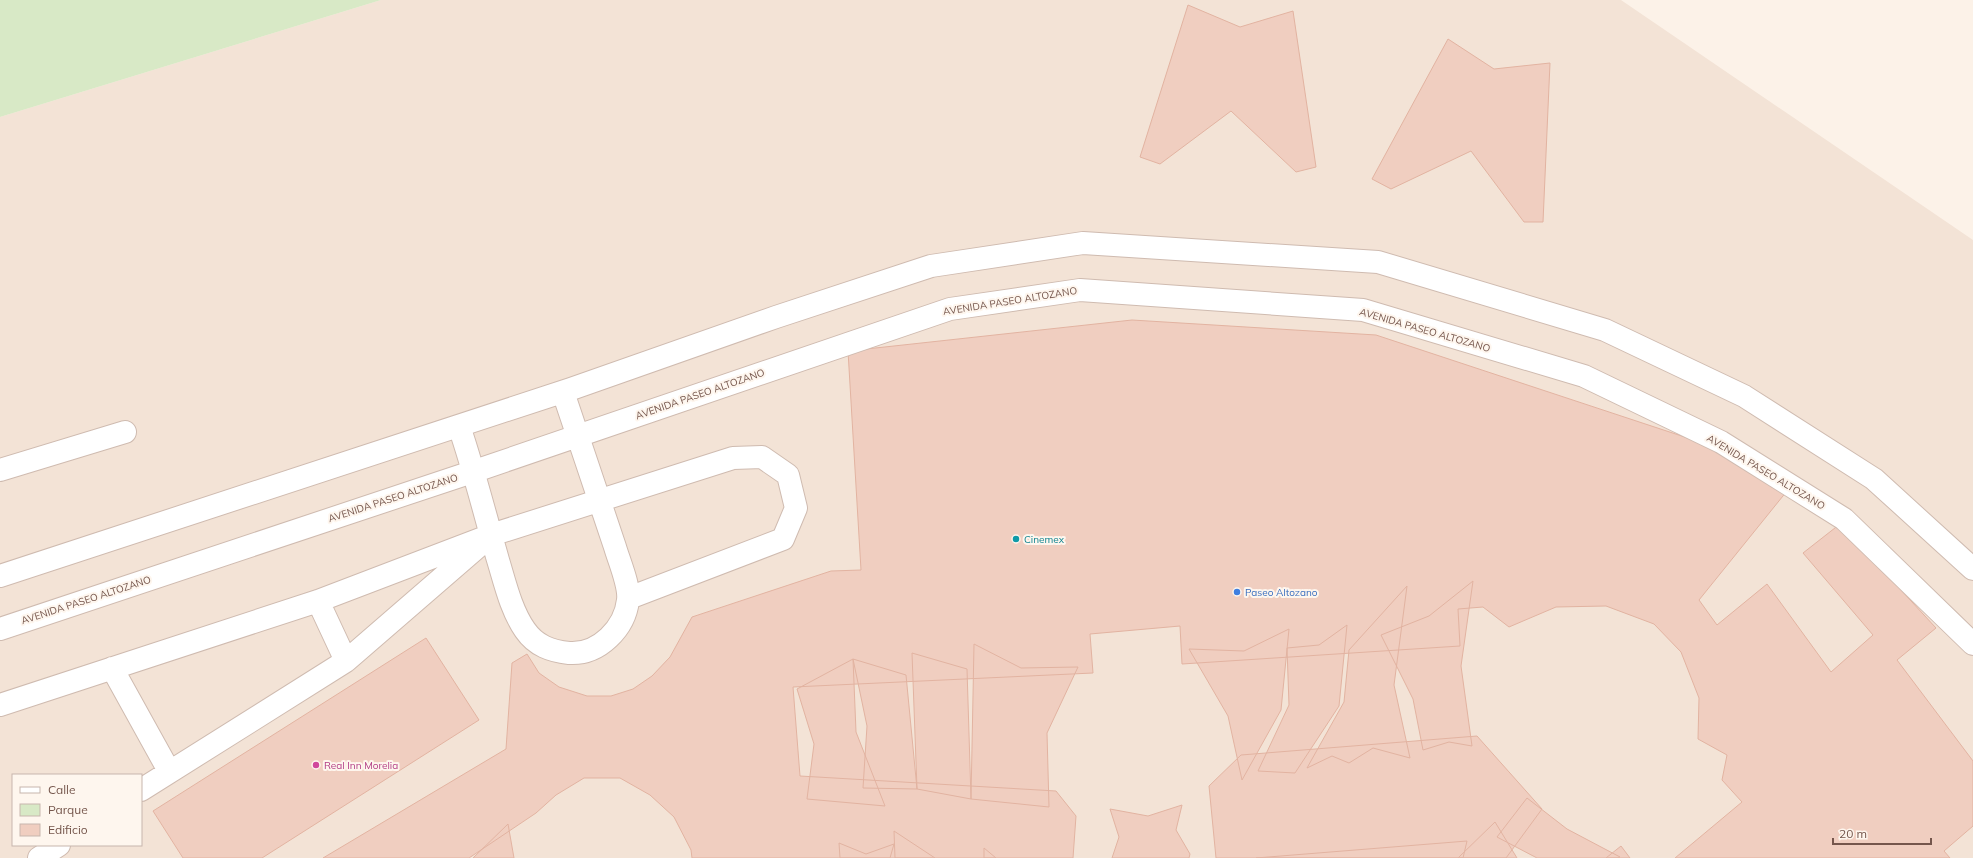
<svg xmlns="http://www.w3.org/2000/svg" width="1973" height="858" font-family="Mulish,sans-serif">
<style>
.residential{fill:#f3e3d6;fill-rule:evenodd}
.green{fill:#d8e9c6}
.building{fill:#f0cec0;stroke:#e2b3a1}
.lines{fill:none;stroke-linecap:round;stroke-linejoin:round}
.minor-casing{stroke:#cfbbb0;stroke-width:24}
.minor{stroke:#fff;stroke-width:22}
.culture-dot{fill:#0f9aa8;stroke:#fef6ee;stroke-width:1.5}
.shop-dot{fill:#3f7fe0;stroke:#fef6ee;stroke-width:1.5}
.hotel-dot{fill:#d1479c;stroke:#fef6ee;stroke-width:1.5}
.labels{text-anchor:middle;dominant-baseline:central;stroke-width:4;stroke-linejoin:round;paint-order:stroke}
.street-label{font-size:10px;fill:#75564c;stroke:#fef6ee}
.culture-label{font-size:10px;fill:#0d838f;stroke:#fef6ee;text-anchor:start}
.shop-label{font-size:10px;fill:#366cbe;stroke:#fef6ee;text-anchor:start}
.hotel-label{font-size:10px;fill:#b23c85;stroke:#fef6ee;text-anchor:start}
</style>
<rect width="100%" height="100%" fill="#fcf2e8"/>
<!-- residential -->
<path class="residential" d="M381 0H1621L1973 240V858H0V117ZM13 775H141V845H13Z"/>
<!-- green -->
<path class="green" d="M0 0H381L0 117Z"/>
<!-- building -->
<path class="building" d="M1188 5 1240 27 1293 11 1316 167 1296 172 1231 111 1160 164 1140 157Z
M1448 39 1494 69 1550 63 1543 222H1524L1471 151 1391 189 1372 179Z
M1132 320 1376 335 1718 448 1787 491 1699 600 1717 625 1767 584 1831 672 1873 635 1803 553 1840 524 1936 628 1897 660 1973 761V826L1944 851 1950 858H1675L1742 802 1722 780 1727 755 1698 739 1699 698 1681 652 1654 624 1606 606 1556 607 1509 627 1483 607 1458 609 1460 646 1182 664 1180 626 1090 634 1093 673 793 687 800 776 1056 791 1076 816 1073 858H692L691 850 674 817 650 795 620 778H584L556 795 536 813 469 858H323L506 749 512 663 527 654 539 673 559 687 587 696H611L633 689 652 676 670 657 692 617 831 571 861 570 848 351Z
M1473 581 1461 666 1472 746 1449 742 1423 750 1413 699 1381 635 1429 616Z
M1407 586 1394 685 1410 758 1373 748 1349 763 1332 756 1307 768 1344 702 1349 650Z
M1347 625 1339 706 1295 773 1258 771 1289 705 1287 648 1319 645Z
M1289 629 1281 710 1242 780 1228 716 1189 649 1244 651Z
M426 638 479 720 262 858H183L153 811Z
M974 644 1021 668 1078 667 1047 733 1049 807 971 799Z
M912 653 967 669 971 799 917 789Z
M853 659 856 732 885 806 807 799 814 744 797 689Z
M853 659 906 675 917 789 863 788 867 726Z
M1477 736 1542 809 1506 858H1216L1209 786 1241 755Z
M1527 798 1567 829 1620 857 1618 858H1537L1497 837Z
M1182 805 1176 830 1190 854 1189 858H1112L1119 837 1110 809 1148 816Z
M1495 822 1517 858H1458Z
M508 824 514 858H473Z
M894 831 935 858H895Z
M1467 841 1463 858H1256Z
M839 843 866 854 894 844 890 858H840Z
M1621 846 1630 858H1606Z
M984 848 996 858H984Z"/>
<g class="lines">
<defs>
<path id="minor" d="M459 426C474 470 485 515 498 560 505 583 511 610 525 630 536 646 551 651 569 653 599 655 625 628 628 600 630 586 619 561 615 547 598 495 580 444 563 392
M0 470 125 432
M0 576 571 389 776 317 931 266 1083 243 1378 262 1605 330 1744 396 1874 479 1973 569
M318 601 346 661
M0 629 475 471 950 309 1080 290 1363 310 1584 376 1721 442 1844 519 1973 644
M112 668 169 771
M0 705 318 601 491 535 733 458 762 457 788 475 796 508 783 539 629 598
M141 790 346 661 480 545
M39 858 59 845"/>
</defs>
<!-- minor casing -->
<use href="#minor" class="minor-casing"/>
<!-- minor -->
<use href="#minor" class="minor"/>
</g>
<!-- markers -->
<circle class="culture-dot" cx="1016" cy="539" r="4"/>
<circle class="shop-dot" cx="1237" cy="592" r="4"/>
<circle class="hotel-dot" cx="316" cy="765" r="4"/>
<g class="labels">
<!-- street labels -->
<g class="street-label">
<text transform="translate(1010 301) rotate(-9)">AVENIDA PASEO ALTOZANO</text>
<text transform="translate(1425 330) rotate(16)">AVENIDA PASEO ALTOZANO</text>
<text transform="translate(700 394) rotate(-19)">AVENIDA PASEO ALTOZANO</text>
<text transform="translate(1766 472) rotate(31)">AVENIDA PASEO ALTOZANO</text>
<text transform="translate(393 498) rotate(-18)">AVENIDA PASEO ALTOZANO</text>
<text transform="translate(86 600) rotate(-18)">AVENIDA PASEO ALTOZANO</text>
</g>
<!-- culture labels -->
<g class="culture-label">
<text x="1024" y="539">Cinemex</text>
</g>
<!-- shop labels -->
<g class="shop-label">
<text x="1245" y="592">Paseo Altozano</text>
</g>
<!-- hotel labels -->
<g class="hotel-label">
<text x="324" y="765">Real Inn Morelia</text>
</g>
</g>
<!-- legend -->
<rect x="12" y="774" width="130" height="72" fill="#fef6ee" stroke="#c7b6ad"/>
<rect x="20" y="787" width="20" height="6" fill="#ffffff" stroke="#c7b6ad"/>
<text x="48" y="794" font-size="12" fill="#75564c">Calle</text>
<rect x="20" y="804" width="20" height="12" fill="#d8e9c6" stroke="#c7b6ad"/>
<text x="48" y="814" font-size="12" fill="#75564c">Parque</text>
<rect x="20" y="824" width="20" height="12" fill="#f0cec0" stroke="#c7b6ad"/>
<text x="48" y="834" font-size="12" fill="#75564c">Edificio</text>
<!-- scale -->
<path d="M1833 838v6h98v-6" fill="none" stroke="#75564c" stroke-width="2"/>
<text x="1839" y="838" font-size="12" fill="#75564c" stroke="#fef6ee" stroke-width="3" paint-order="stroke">20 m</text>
</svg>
